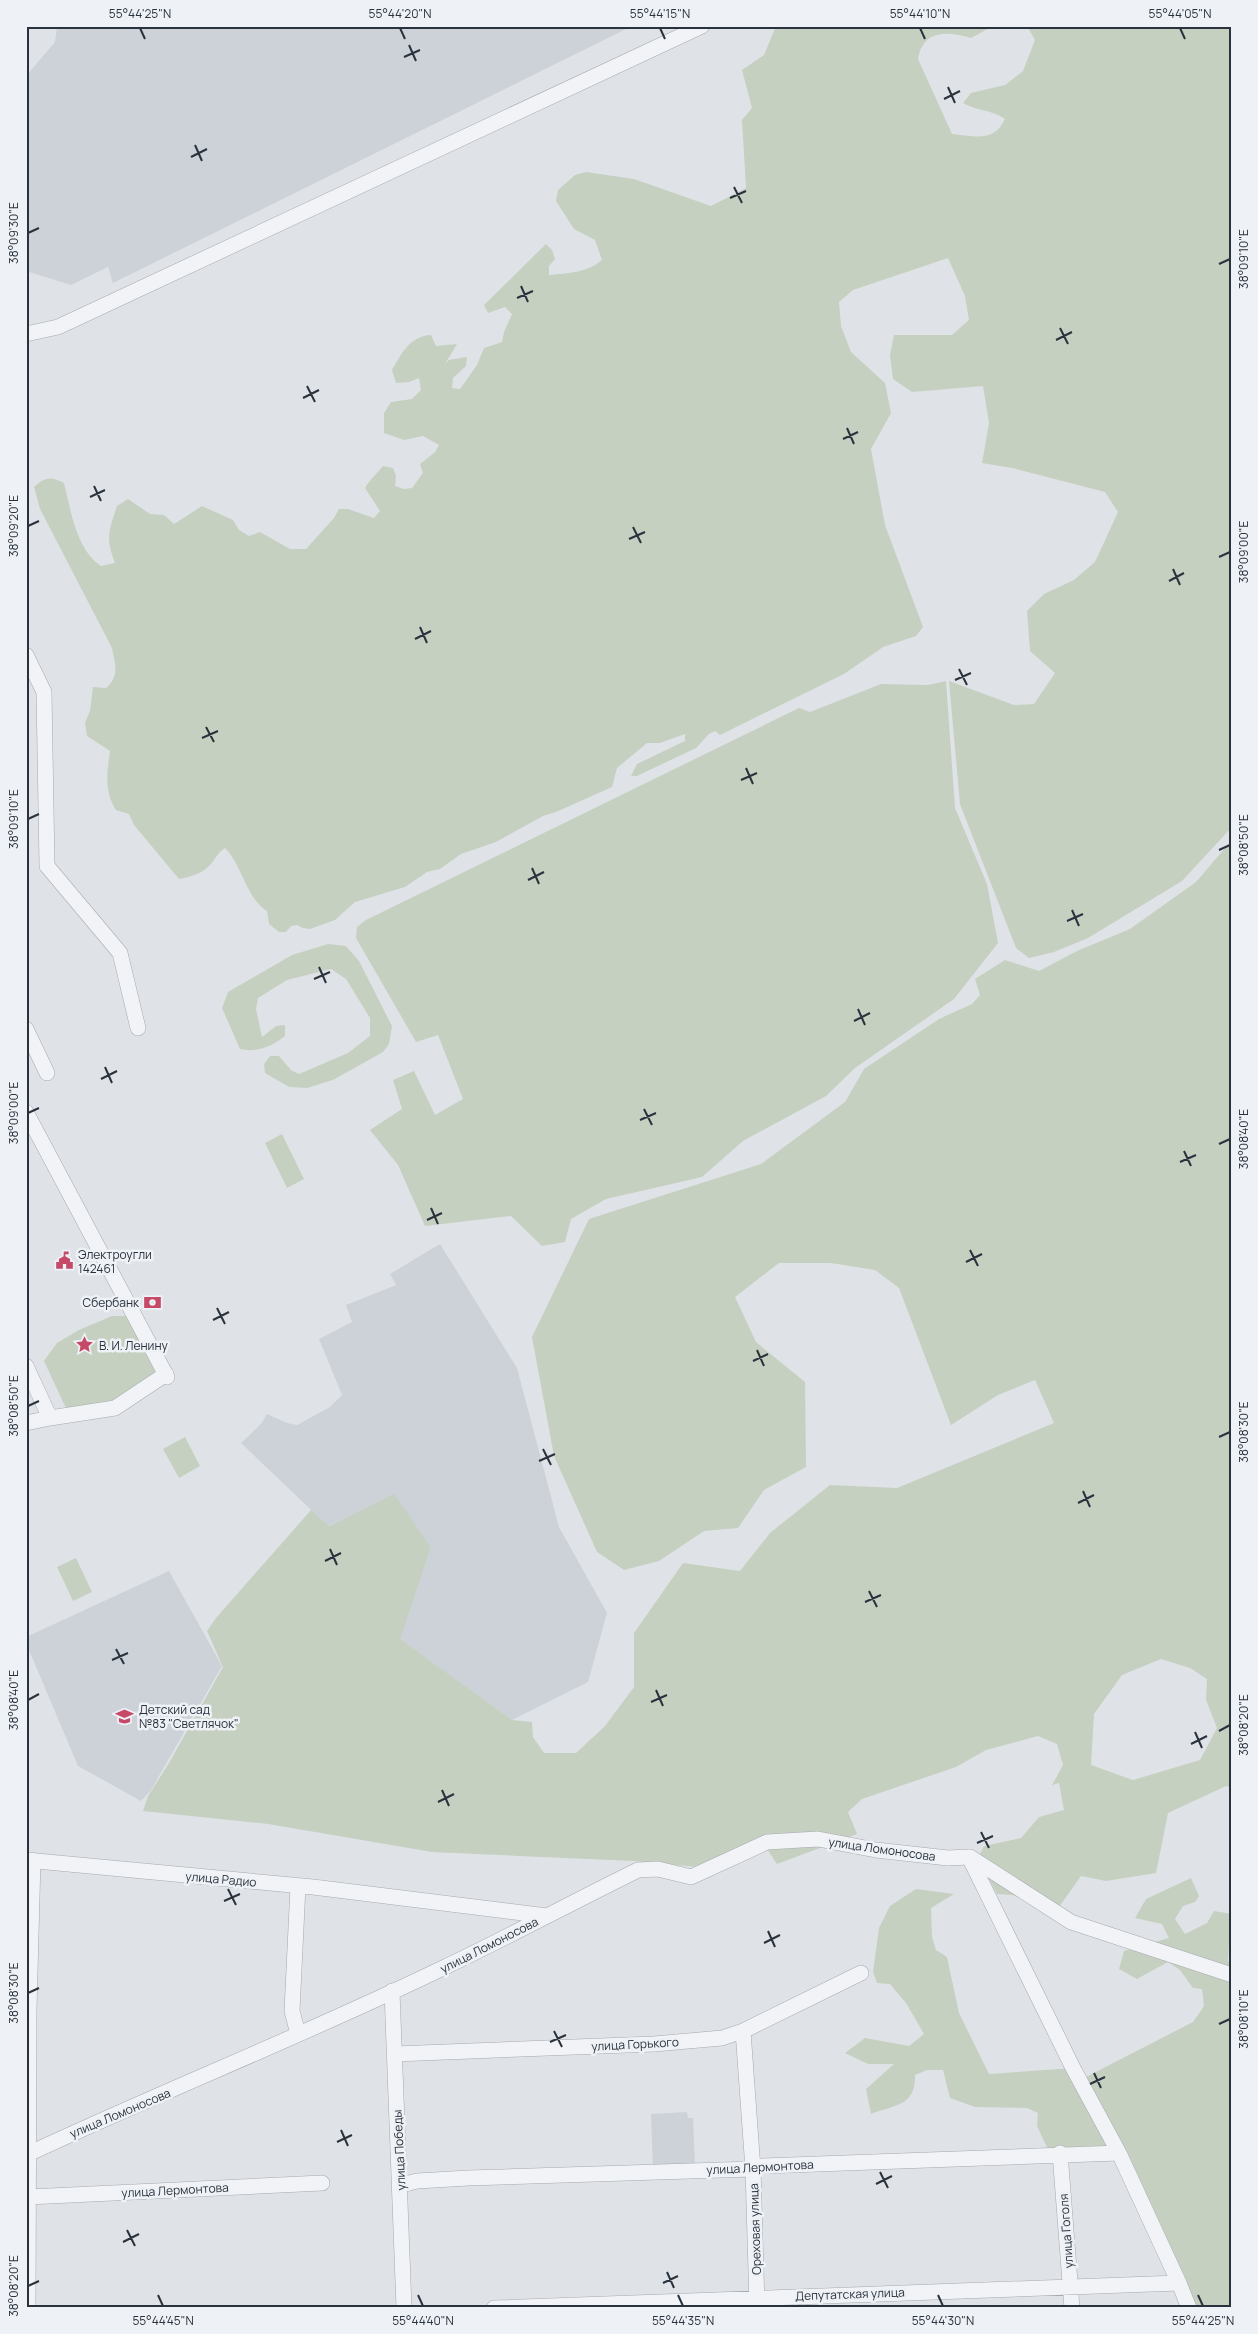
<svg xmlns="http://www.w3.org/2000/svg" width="1258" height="2334" font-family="Manrope,sans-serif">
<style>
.built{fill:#cdd2d9}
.green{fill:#c6d0c0;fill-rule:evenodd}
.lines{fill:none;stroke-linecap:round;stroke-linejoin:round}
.minor-casing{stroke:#a5aab1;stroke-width:16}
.minor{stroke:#f1f3f6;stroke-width:15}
.ticks{fill:none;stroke:#29323d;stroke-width:2}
.labels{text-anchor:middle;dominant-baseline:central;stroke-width:5;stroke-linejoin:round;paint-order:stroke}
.poi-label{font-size:12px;fill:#29323d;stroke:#eef1f5;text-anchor:start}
.street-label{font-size:12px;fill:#29323d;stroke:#eef1f5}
.neatline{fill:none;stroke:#29323d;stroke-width:2}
.ticks-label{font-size:12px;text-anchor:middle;fill:#29323d}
</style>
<rect width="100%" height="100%" fill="#dfe3e7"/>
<!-- built -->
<path class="built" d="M57 26H632L113 283 108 267 71 285 26 271V76L55 42Z
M440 1244 517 1368 559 1527 607 1613 588 1682 512 1720 399 1639 431 1547 394 1495 328 1526 241 1443 261 1424 267 1414 287 1423 297 1425 330 1407 342 1395 319 1339 352 1322 346 1305 396 1285 390 1274Z
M169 1571 222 1666 151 1790 141 1801 78 1766 26 1643V1637Z
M687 2112 688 2118H693L695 2166 653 2168 651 2114Z"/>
<!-- green -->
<path class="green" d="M776 26H993L971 38C948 31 923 29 918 59L952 134C974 136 994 143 1005 119 991 109 976 111 963 103L971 93 1005 85 1023 71 1035 40 1027 26H1232V827L1182 881 1088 938 1054 952 1029 958 1016 948 960 804 949 681 1014 705 1034 704 1055 673 1030 651 1027 611 1044 594 1074 580 1095 562 1118 512 1105 492 1012 468 982 463 989 423 983 386 912 392 893 379 890 355 894 335H952L969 320 965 296 948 258 853 290 839 302 841 326 851 352 885 383 891 413 871 449 885 525 923 627 916 636 883 647 844 674 720 735 715 731 709 734 696 748 637 776H631L637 764 685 741V734L660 743H647L617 768 612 787 556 812 543 816 496 842 461 854 440 869 427 872 405 887 355 902 335 920 310 929 303 928 297 925 291 926 286 932H279L269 924 267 911C245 897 243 866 225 848 215 855 215 861 209 866 201 874 190 877 179 879L134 825 129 814 116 810C104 792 107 771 110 751L87 736 85 723 90 711 93 687 106 688C120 676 115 664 112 648L40 509 34 487C45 477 51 476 64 483 71 511 76 549 101 566L115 563C105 537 109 531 117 506L128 499 150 514 164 515 174 524 202 506 233 520 239 530 249 536 260 532 290 549H306L334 518 339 509H348L374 518 380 511 365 488C370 479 377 474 383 466L393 468 396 476 395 486 404 489 412 488 423 473 420 464 435 452 439 445 423 436 404 440 384 433V413L391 402 412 399 421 390 419 378 409 382 396 383 392 370C402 353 410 336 431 335L436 346 457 344 445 364 449 360 467 357 466 366 453 378 452 388 460 389 477 365 484 348 502 342 504 332 512 314 505 307 488 313 484 305 546 244 552 250 555 259 549 266V275C568 273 587 273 602 260L595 240 574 229 556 201 558 190 575 175 586 172 634 179 711 206 746 188 742 120 752 108 742 70 764 55Z
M946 681 955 808 987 884 998 943 954 999 855 1068 826 1096 743 1141 702 1177 606 1199 571 1219 565 1242 542 1246 511 1216 425 1226 398 1165 370 1130 402 1109 393 1080 414 1071 435 1115 463 1099 438 1035 416 1042 356 938 357 927 366 920 799 708 810 712 881 684 928 685Z
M1232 840V1788L1226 1786 1168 1813 1156 1873 1106 1881 1081 1876 1059 1907 1023 1896 997 1894 978 1858 984 1846 1021 1838 1039 1817 1064 1810 1059 1783 1052 1785 1063 1765 1057 1744 1038 1736 986 1750 956 1767 862 1799 848 1812 857 1834 777 1864 767 1849 719 1869 633 1861 432 1852 268 1824 143 1811 148 1796 169 1763 223 1667 207 1631 216 1618 311 1510 329 1526 394 1494 431 1547 400 1639 512 1720 532 1722 533 1737 544 1753H576L605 1726 634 1687V1633L683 1563 740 1571 770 1533 830 1485 897 1488 1054 1423 1035 1380 998 1395 951 1425 899 1288 875 1270 831 1263H779L735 1297 756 1342 805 1382 806 1467 764 1490 738 1528 704 1531 659 1561 624 1570 597 1552 554 1456 532 1337 589 1219 761 1164 845 1102 864 1069 939 1019 972 1004 980 995 975 979 1005 960 1039 971 1077 951 1130 929 1196 882ZM1161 1659 1190 1668 1207 1679 1206 1700 1217 1728 1200 1760 1133 1780 1091 1765 1094 1714 1122 1675Z
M328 944 346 946 359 961 392 1026 389 1044 383 1052 333 1080 307 1088 289 1087 265 1073 264 1064 270 1056H279L291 1070 299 1074 348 1053 370 1036V1018L346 979 331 969 287 980 258 998 256 1009 262 1037 276 1026 285 1025V1036C273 1046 256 1053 240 1049L222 1008 228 992 292 955Z
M282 1134 304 1179 287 1188 265 1143Z
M112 1316H132L160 1371 126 1397 70 1414 63 1402 44 1361 57 1343 79 1330Z
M185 1437 200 1466 179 1478 163 1449Z
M76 1558 92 1592 73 1601 57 1567Z
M1191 1878 1199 1896 1195 1902 1183 1906 1175 1919 1185 1934 1207 1923 1214 1911 1232 1914V1940L1229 1942 1228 1961 1232 1964V2308H1184L1118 2160 1052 2158 1037 2126 1038 2113 1027 2108 975 2107 950 2098 943 2070H927L915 2075C916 2106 895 2105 871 2114L866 2089 894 2064H868L845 2053 865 2038 909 2046 924 2034 906 2003 890 1984 877 1983 873 1972 879 1928 890 1906 916 1889 954 1894 931 1908 932 1937 936 1950 947 1957 959 2013 989 2074 1073 2068 1086 2077 1193 2022 1204 2006 1202 1989 1193 1988 1180 1970 1168 1962 1137 1979 1119 1969 1124 1951 1169 1938 1162 1924 1135 1918 1146 1899Z"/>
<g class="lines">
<defs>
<path id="minor" d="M26 334 58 327 702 26
M26 655 44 692 47 866 120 953 138 1028
M26 1029 47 1073
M26 1112 167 1377
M26 1366 50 1418 26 1423
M50 1418 115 1408 166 1374
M969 1857 1073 2068 1119 2153 1179 2283
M970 1857 1071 1922 1232 1975
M26 1860 313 1887 547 1916
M392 1991 404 2308
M743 2031 753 2169 757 2306
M298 2034 292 2011 298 1886
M394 2054 654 2044 722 2038 743 2031 861 1973
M1060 2153 1072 2308
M26 2155C165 2090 307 2034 445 1967 510 1936 573 1902 638 1870L658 1869 691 1877 767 1842 818 1839 876 1850 948 1858 969 1857
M401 2185 417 2181 468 2178 753 2169 761 2166 1119 2153
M28 2197 322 2183
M28 2308 29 2010 33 1860
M494 2308 1179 2283 1189 2308"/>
</defs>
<!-- minor casing -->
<use href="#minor" class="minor-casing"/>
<!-- minor -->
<use href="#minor" class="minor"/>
</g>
<!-- ticks -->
<path class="ticks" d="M140 28 145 39M400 28 405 39M660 28 665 39M920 28 925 39M1180 28 1185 39M409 45 416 61M404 57 420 50M948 87 955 103M944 99 960 91M195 145 202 161M191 157 207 149M734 187 742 203M730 198 746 191M28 233 39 228M1219 264 1230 259M521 286 528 302M517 298 533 291M1060 328 1068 344M1056 340 1072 332M307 386 315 402M303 398 319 390M847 428 854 444M843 439 858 432M94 486 101 501M90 497 105 490M28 526 39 521M633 527 641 543M629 539 645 532M1219 557 1230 552M1173 569 1180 585M1169 581 1184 573M420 627 427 643M415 639 431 631M959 669 967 685M955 680 971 673M206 727 214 742M202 738 218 731M746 768 753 784M741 780 757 773M28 819 39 814M1219 850 1230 845M532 868 539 884M528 880 544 872M1072 910 1079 926M1067 921 1083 914M319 967 326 983M314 979 330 972M858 1009 865 1025M854 1021 870 1013M105 1067 112 1083M101 1079 117 1071M644 1109 652 1125M28 1113 39 1108M640 1120 656 1113M1219 1144 1230 1139M1184 1151 1191 1166M1180 1162 1196 1155M431 1208 438 1224M427 1220 442 1213M970 1250 978 1266M966 1262 982 1254M217 1308 225 1324M213 1320 229 1312M757 1350 764 1366M753 1361 768 1354M28 1406 39 1401M1219 1437 1230 1432M543 1449 551 1465M539 1461 555 1454M1083 1491 1090 1507M1078 1503 1094 1495M330 1549 337 1565M325 1561 341 1553M869 1591 877 1607M865 1602 881 1595M116 1649 124 1664M112 1660 128 1653M656 1690 663 1706M28 1700 39 1694M651 1702 667 1695M1219 1731 1230 1725M1195 1732 1202 1748M1191 1744 1207 1736M442 1790 449 1806M438 1802 454 1794M981 1832 989 1848M977 1843 993 1836M228 1889 236 1905M224 1901 240 1894M768 1931 775 1947M764 1943 780 1935M28 1993 39 1988M1219 2024 1230 2019M554 2031 562 2047M550 2042 566 2035M1094 2073 1101 2088M1090 2084 1105 2077M341 2130 348 2146M337 2142 352 2135M880 2172 888 2188M876 2184 892 2176M127 2230 135 2246M123 2242 139 2234M667 2272 674 2288M663 2283 678 2276M28 2286 39 2281M158 2295 163 2306M418 2295 423 2306M678 2295 683 2306M938 2295 943 2306M1198 2295 1203 2306"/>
<!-- icons -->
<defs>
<symbol id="civic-bare" viewBox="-9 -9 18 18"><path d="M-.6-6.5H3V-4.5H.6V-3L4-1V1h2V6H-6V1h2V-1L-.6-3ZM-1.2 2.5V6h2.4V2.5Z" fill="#c64a68" stroke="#eef1f5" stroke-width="2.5" paint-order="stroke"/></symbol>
<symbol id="bank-bare" viewBox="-9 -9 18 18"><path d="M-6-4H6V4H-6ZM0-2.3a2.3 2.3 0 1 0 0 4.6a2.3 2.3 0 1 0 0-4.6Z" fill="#c64a68" stroke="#eef1f5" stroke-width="2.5" paint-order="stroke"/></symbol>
<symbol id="sight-bare" viewBox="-9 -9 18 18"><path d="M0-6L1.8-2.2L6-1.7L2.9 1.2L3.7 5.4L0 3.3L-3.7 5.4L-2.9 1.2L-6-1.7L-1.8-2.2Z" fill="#c64a68" stroke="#eef1f5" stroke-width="2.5" paint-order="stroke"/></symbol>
<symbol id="school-bare" viewBox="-9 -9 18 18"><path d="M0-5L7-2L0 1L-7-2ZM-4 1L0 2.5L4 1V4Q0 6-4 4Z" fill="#c64a68" stroke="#eef1f5" stroke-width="2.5" paint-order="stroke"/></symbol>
</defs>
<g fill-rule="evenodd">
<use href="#civic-bare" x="52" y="1248" width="25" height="25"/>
<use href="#bank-bare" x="140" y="1290" width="25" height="25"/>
<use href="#sight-bare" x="72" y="1332" width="25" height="25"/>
<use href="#school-bare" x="112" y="1704" width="25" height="25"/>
</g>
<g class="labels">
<!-- poi labels -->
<g class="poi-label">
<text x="78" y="1254">Электроугли<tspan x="78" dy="14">142461</tspan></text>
<text x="139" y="1302" text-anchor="end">Сбербанк</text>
<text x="99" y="1345">В. И. Ленину</text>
<text x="139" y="1709">Детский сад<tspan x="139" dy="14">№83 "Светлячок"</tspan></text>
</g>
<!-- street labels -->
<g class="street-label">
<text transform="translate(882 1849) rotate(8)">улица Ломоносова</text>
<text transform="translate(221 1879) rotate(5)">улица Радио</text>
<text transform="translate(489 1945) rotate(-27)">улица Ломоносова</text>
<text transform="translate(635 2044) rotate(-3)">улица Горького</text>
<text transform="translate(120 2113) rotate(-23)">улица Ломоносова</text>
<text transform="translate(399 2150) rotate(-93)">улица Победы</text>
<text transform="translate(760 2167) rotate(-3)">улица Лермонтова</text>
<text transform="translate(175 2190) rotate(-3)">улица Лермонтова</text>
<text transform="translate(755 2229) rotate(-92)">Ореховая улица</text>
<text transform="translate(1066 2231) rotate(-94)">улица Гоголя</text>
<text transform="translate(850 2294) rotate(-2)">Депутатская улица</text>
</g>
</g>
<!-- border -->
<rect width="1258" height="2334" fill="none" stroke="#eef1f5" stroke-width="55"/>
<rect x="28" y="28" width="1202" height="2278" class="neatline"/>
<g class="ticks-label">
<text x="140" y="18">55°44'25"N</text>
<text x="400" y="18">55°44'20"N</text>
<text x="660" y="18">55°44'15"N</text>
<text x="920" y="18">55°44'10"N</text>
<text x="1180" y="18">55°44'05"N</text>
<text transform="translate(14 233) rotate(-90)" y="4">38°09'30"E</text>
<text transform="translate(1244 259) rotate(-90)" y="4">38°09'10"E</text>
<text transform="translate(14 526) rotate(-90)" y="4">38°09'20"E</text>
<text transform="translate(1244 552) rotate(-90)" y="4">38°09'00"E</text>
<text transform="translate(14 819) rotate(-90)" y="4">38°09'10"E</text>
<text transform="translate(1244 845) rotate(-90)" y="4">38°08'50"E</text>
<text transform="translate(14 1113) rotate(-90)" y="4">38°09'00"E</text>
<text transform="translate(1244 1139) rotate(-90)" y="4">38°08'40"E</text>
<text transform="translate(14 1406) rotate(-90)" y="4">38°08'50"E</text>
<text transform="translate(1244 1432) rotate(-90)" y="4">38°08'30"E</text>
<text transform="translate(14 1700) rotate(-90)" y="4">38°08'40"E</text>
<text transform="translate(1244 1725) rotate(-90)" y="4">38°08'20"E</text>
<text transform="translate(14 1993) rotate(-90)" y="4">38°08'30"E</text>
<text transform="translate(1244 2019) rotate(-90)" y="4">38°08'10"E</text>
<text transform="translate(14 2286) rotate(-90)" y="4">38°08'20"E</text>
<text x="163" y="2325">55°44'45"N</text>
<text x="423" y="2325">55°44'40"N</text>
<text x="683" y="2325">55°44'35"N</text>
<text x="943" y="2325">55°44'30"N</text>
<text x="1203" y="2325">55°44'25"N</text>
</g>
</svg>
